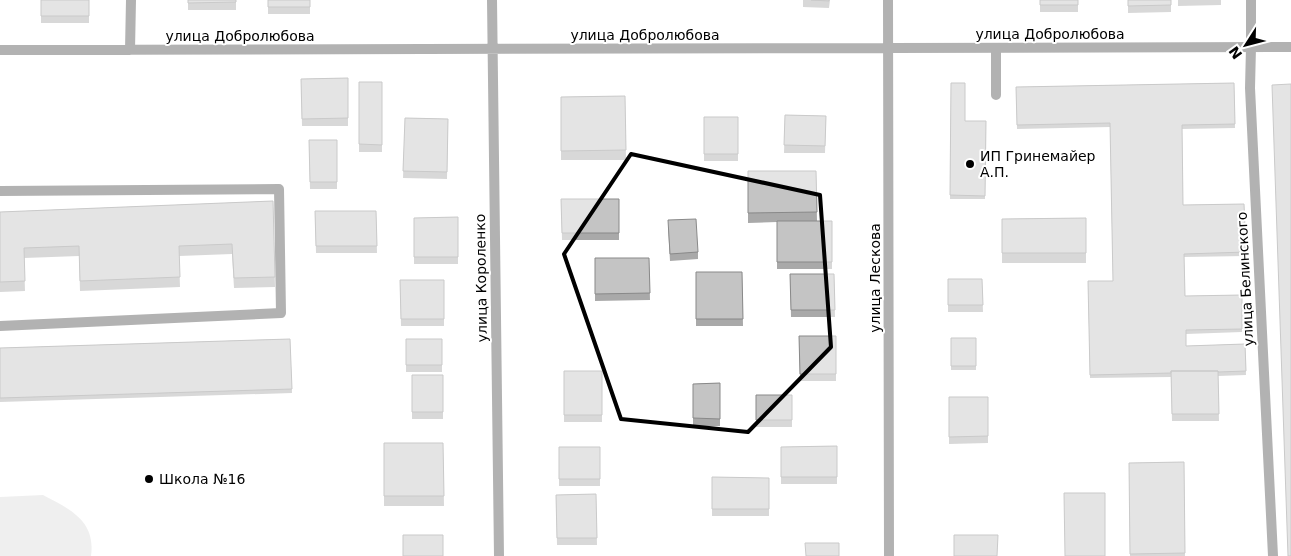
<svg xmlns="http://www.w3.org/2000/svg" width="1291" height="556" font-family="'DejaVu Sans',sans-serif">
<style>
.green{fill:#dcdcdc}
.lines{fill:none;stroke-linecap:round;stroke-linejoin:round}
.service{stroke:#555;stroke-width:10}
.minor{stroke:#555;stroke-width:10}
.wall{fill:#a9a9a9}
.building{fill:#c4c4c4;stroke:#898989}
.marked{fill:none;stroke:#000;stroke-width:4;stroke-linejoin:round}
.poi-dot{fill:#000;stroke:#fff;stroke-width:2}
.labels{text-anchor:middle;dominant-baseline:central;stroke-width:4;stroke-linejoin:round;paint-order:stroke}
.street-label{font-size:14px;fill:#000;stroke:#fff}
.poi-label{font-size:14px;fill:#000;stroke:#fff;text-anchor:start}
</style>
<rect width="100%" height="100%" fill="#fff"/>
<!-- green -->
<path class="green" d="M43 495C70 509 96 521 91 556H0V497Z"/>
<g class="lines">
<!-- service -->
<path class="service" d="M1251 47 1250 88 1273 556
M996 48V95
M0 191 279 189 281 313 0 326"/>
<!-- minor -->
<path class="minor" d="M492 0 499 556
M888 0 889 556
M1251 0V47
M0 50 1291 47
M130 50 131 0"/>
</g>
<!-- wall -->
<path class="wall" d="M41 0H89V23H41Z
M188 0H236V10H188Z
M268 0H310V14H268Z
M803 0H830L829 8 803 7Z
M1040 0H1078V12H1040Z
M1128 0H1171V12L1128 13Z
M1178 0H1221V5L1178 6Z
M348 78V126H302L301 79Z
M359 82H382V152H359Z
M951 83 965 121H986L985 199H950Z
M1234 83 1235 128 1182 129 1183 205 1244 204 1246 256 1184 257 1185 296 1242 295V332L1186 334V346L1245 344 1246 375 1218 376 1219 421H1172L1171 377 1090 378 1088 281H1113L1110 127 1017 129 1016 87Z
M625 96 626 160H561V97Z
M785 115 826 116 825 153H784Z
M704 117H738V161H704Z
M405 118 448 119 447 179 403 178Z
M309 140H337V189H310Z
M748 171H816L817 221H832V269H777V222L748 223Z
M561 199H619V240H562Z
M273 201 275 287 234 288 232 254 179 256 180 287 80 291 79 256 24 258 25 291 0 292V212Z
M315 211H376L377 253H316Z
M458 217V264H414V218Z
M1086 218V263H1002V219Z
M668 227 698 252V259L670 261Z
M595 258H649L650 300 595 301Z
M696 272H742L743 326H696Z
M790 274H834L835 317H791Z
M948 279H982L983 312H948Z
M400 280H444V326H401Z
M799 336H836V381H800Z
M951 338H976V370H951Z
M290 339 292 393 0 402V348Z
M406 339H442V372H406Z
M564 371H602V422H564Z
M412 375H443V419H412Z
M720 383V426H693V384Z
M756 395H792V427H756Z
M949 397H988V443L949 444Z
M384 443H443L444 506H384Z
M837 446V484H781V447Z
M559 447H600V486H559Z
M1184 462 1185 556H1130L1129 463Z
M712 477 769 478V516H712Z
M596 494 597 545H557L556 495Z"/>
<!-- building -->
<path class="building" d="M41 0H89V16H41Z
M188 0H236V2L188 3Z
M268 0H310V7H268Z
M811 0H829V1Z
M1040 0H1078V5H1040Z
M1128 0H1171V5L1128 6Z
M348 78V118L302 119 301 79Z
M359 82H382V145L359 144Z
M951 83H965V121H986L985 196 950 195Z
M1234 83 1235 124 1182 125 1183 205 1244 204 1246 252 1184 254 1185 296 1242 295V329L1186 330V346L1245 344 1246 371 1218 372V371H1171V373L1090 375 1088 281H1113L1110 123 1017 125 1016 87Z
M1291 84V556H1288L1272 85Z
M625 96 626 150 561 151V97Z
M785 115 826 116 825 146 784 145Z
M704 117H738V154H704Z
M405 118 448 119 447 172 403 171Z
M309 140H337V182H310Z
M748 171H816L817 212 748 213Z
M561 199H619V233H562Z
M273 201 275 277 234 278 232 244 179 246 180 277 80 281 79 246 24 248 25 281 0 282V212Z
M315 211H376L377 246H316Z
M458 217V257H414V218Z
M1086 218V253H1002V219Z
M696 219 698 252 670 254 668 220Z
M777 221H832V262H777Z
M595 258H649L650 293 595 294Z
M696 272H742L743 319H696Z
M790 274H834L835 310H791Z
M948 279H982L983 305H948Z
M400 280H444V319H401Z
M799 336H836V374H800Z
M951 338H976V366H951Z
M290 339 292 389 0 398V348Z
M406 339H442V365H406Z
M564 371H602V415H564Z
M1171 371H1218L1219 414H1172Z
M412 375H443V412H412Z
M720 383V419L693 418V384Z
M756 395H792V420H756Z
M949 397H988V436L949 437Z
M384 443H443L444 496H384Z
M837 446V477H781V447Z
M559 447H600V479H559Z
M1184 462 1185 553 1130 554 1129 463Z
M712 477 769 478V509H712Z
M1064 493H1105V556H1065Z
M596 494 597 538H557L556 495Z
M403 535H443V556H403Z
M954 535H998L997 556H954Z
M805 543H839V556H806Z"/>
<!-- marked area -->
<path d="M0 0H1291V556H0ZM631 154 820 195 831 347 748 432 621 419 564 254Z" fill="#fff" fill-opacity=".55" fill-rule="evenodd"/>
<path class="marked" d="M631 154 820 195 831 347 748 432 621 419 564 254Z"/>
<!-- markers -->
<g class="poi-dot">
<circle cx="970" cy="164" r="5"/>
<circle cx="149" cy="479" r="5"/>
</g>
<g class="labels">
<!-- street labels -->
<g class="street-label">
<text x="1050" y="34">улица Добролюбова</text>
<text x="645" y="35">улица Добролюбова</text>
<text x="240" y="36">улица Добролюбова</text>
<text transform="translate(481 278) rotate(-91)">улица Короленко</text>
<text transform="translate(875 278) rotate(-90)">улица Лескова</text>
<text transform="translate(1245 279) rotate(-93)">улица Белинского</text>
</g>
<!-- poi labels -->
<g class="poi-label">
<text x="980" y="156">ИП Гринемайер<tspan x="980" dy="16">А.П.</tspan></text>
<text x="159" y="479">Школа №16</text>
</g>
</g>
<!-- north arrow -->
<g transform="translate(1246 45) rotate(234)" stroke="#ffffff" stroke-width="4" paint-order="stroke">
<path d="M0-4L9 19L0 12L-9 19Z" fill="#000000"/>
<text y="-8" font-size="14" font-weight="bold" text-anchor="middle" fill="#000000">N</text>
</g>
</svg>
